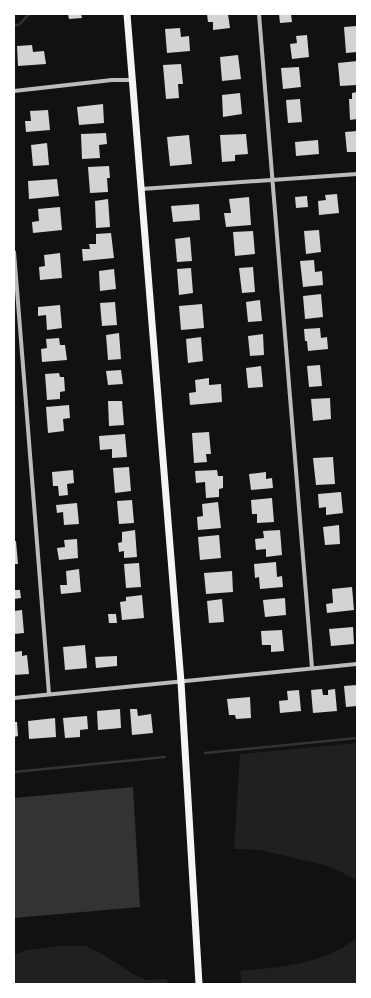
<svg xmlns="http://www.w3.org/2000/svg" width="371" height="998" font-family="'Public Sans',sans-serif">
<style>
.green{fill:#202020}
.water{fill:#333}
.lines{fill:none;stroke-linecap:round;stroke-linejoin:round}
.stream{stroke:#333;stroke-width:2.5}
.building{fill:#d3d3d3}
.minor{stroke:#bcbcbc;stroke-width:4}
.secondary{stroke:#f5f5f5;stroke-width:7}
</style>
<rect width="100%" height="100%" fill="#111"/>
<!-- green -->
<path class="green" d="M357 743V880L331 867 312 862 260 850 234 849 240 754Z
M357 939V984H242L240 971C273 968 309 965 338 950 345 947 350 942 357 939Z
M60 946H85L102 954 135 975 146 980 167 979V984H14V955L27 950Z"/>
<!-- water -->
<path class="water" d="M133 787 140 907 14 918V798Z"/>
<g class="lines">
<!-- stream -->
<path class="stream" d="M14 25H19L29 14
M205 753 357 738
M14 772 165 757"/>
</g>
<!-- building -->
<path class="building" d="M68 14H81L82 18 69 19Z
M207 14H228L230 28 213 30V22H208Z
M279 14H291L292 22 280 23Z
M357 26V52L346 53 344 27Z
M180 28 181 37 189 36 190 51 167 53 165 29Z
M307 35 309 57 292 59 290 44 297 43 296 36Z
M32 45 33 52 44 51 46 64 18 66 17 46Z
M238 55 241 79 222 81 220 57Z
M357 61V85L340 86 338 63Z
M181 64 183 84H178L179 98 166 99 163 65Z
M299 67 301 87 283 89 281 68Z
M357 92V119L350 120 349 99H352V93Z
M240 93 242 114 223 117 222 95Z
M300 99 302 122 288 123 286 100Z
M103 104 104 123 79 125 77 107Z
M48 110 50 130 26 132 25 121H31L30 111Z
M357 131V152H347L345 132Z
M106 133 107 144 99 145 100 158 82 159 81 134Z
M246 134 248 154 235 155V161L222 162 220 135Z
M189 135 192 164 170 166 167 137Z
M318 140 319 154 296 156 295 142Z
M47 143 49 165 33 166 31 145Z
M109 166 110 178H107L108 192 90 193 88 167Z
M57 179 59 196 29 199 28 181Z
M337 194 339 213 319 215 318 201 326 200 325 195Z
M307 196 308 207 296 208 295 197Z
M249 197 251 225 226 227 224 213H231L229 199Z
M108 199 110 227 96 228 95 201Z
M199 204 200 220 173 222 171 206Z
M60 207 62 230 33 233 32 222 39 221 38 209Z
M319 230 321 252 306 254 304 231Z
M253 231 255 254 235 256 233 232Z
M111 233 114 258 83 261 82 249H90L89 244H96V234Z
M190 237 192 261 177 262 175 239Z
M60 253 62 278 40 280 39 267 45 266 44 255Z
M314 260 315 272 322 271 323 285 303 287 300 261Z
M253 267 255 292 242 293 239 268Z
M191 268 193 293 179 295 177 269Z
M114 269 116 289 100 291 99 271Z
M321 294 323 317 305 319 303 296Z
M260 300 262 321 248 322 246 302Z
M115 302 117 325 102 326 100 303Z
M202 304 204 328 181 330 179 306Z
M60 305 62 328 47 330 46 315 38 316V307Z
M320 328 321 338 327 337 328 349 308 351 307 341H305L304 329Z
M119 333 121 359 108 360 106 335Z
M263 334 264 355 250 356 248 336Z
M201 337 203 361 188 363 186 339Z
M59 338 60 345H65L67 360 42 362 41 349 47 348 46 339Z
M320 365 322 386 309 387 307 366Z
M261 366 263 387 248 388 246 368Z
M121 370 123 384 108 385 106 371Z
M59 373 60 377H64L65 391 60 392V399L47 400 45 374Z
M209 378V385L221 384 222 402 190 405 189 393 196 392 195 380Z
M330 398 331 419 313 421 311 399Z
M108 401H122L124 425 109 426Z
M69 405 70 418 63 419 64 431 48 433 46 407Z
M209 432 211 454H206L207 462 194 463 192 433Z
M125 434 127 457 112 458V449L100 450 99 436Z
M333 457 335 484 316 485 313 458Z
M129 467 131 491 115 493 113 468Z
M73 470 74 483 67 484 68 495 59 496 58 486H53L52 472Z
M217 470 218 476H223V488L219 489V497L206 498 205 482 196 483 195 471Z
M266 472V479L272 478 273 488 251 490 249 474Z
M341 492 343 513 326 515V507L319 508 318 494Z
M272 498 274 522 257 523V514H252L251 500Z
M132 500 134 523 119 524 117 501Z
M218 502 221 528 198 530 197 517 203 516 202 504Z
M77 503 79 524 64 525 63 512 57 513 56 505Z
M339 525 340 544 325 545 323 527Z
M135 530 137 557 124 558V551L119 552 118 543 122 542V532Z
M280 530 282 555 266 557V549L256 550 255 539 264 538 263 531Z
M219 535 221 558 200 560 198 537Z
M77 539 78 558 59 560 57 548 65 547 64 540Z
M14 541H16L18 564H14Z
M276 562 277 577 282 576 283 587 260 589 259 577 255 578 254 564Z
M139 563 141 587 126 588 124 564Z
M79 569 81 592 61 594 60 585H67L66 571Z
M232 571 233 592 206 594 204 573Z
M352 587 354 610 327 613 326 604 333 603 332 589Z
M14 590H20L21 598 14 599Z
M142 595 144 618 122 620 120 602 126 601V597Z
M285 598 286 615 265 617 263 600Z
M222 599 224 622 209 623 207 601Z
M22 610 24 633 14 634V611Z
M108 614H116L117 623H109Z
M353 627 354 644 331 646 329 629Z
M282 630 284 651 271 652V645H262L261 631Z
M85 645 87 668 65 670 63 647Z
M22 651V656L27 655 29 674 14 675V652Z
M117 656V666L96 668 95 657Z
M357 685V706L346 707 344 686Z
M322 689 323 695H328V690L335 689 337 711 313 713 311 690Z
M299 690 301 711 280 713 279 701 288 700 287 691Z
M250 697 251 718 236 719 235 715H229L227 699Z
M120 709 121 728 98 730 97 711Z
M130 709H137L138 716 151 714 153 733 132 735Z
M87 716 88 729 80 730V737L65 738 63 718Z
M55 718 56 737 29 739 28 721Z
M14 722H17L18 736 14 737Z"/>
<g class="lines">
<!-- minor -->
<path class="minor" d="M259 14 312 668
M14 91 112 80H132
M141 189 357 174
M14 252 49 694
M14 698 357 664"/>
<!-- secondary -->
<path class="secondary" d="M127 14 181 682 199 984"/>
</g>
<!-- border -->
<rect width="371" height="998" fill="none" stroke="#ffffff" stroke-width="30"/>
</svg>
